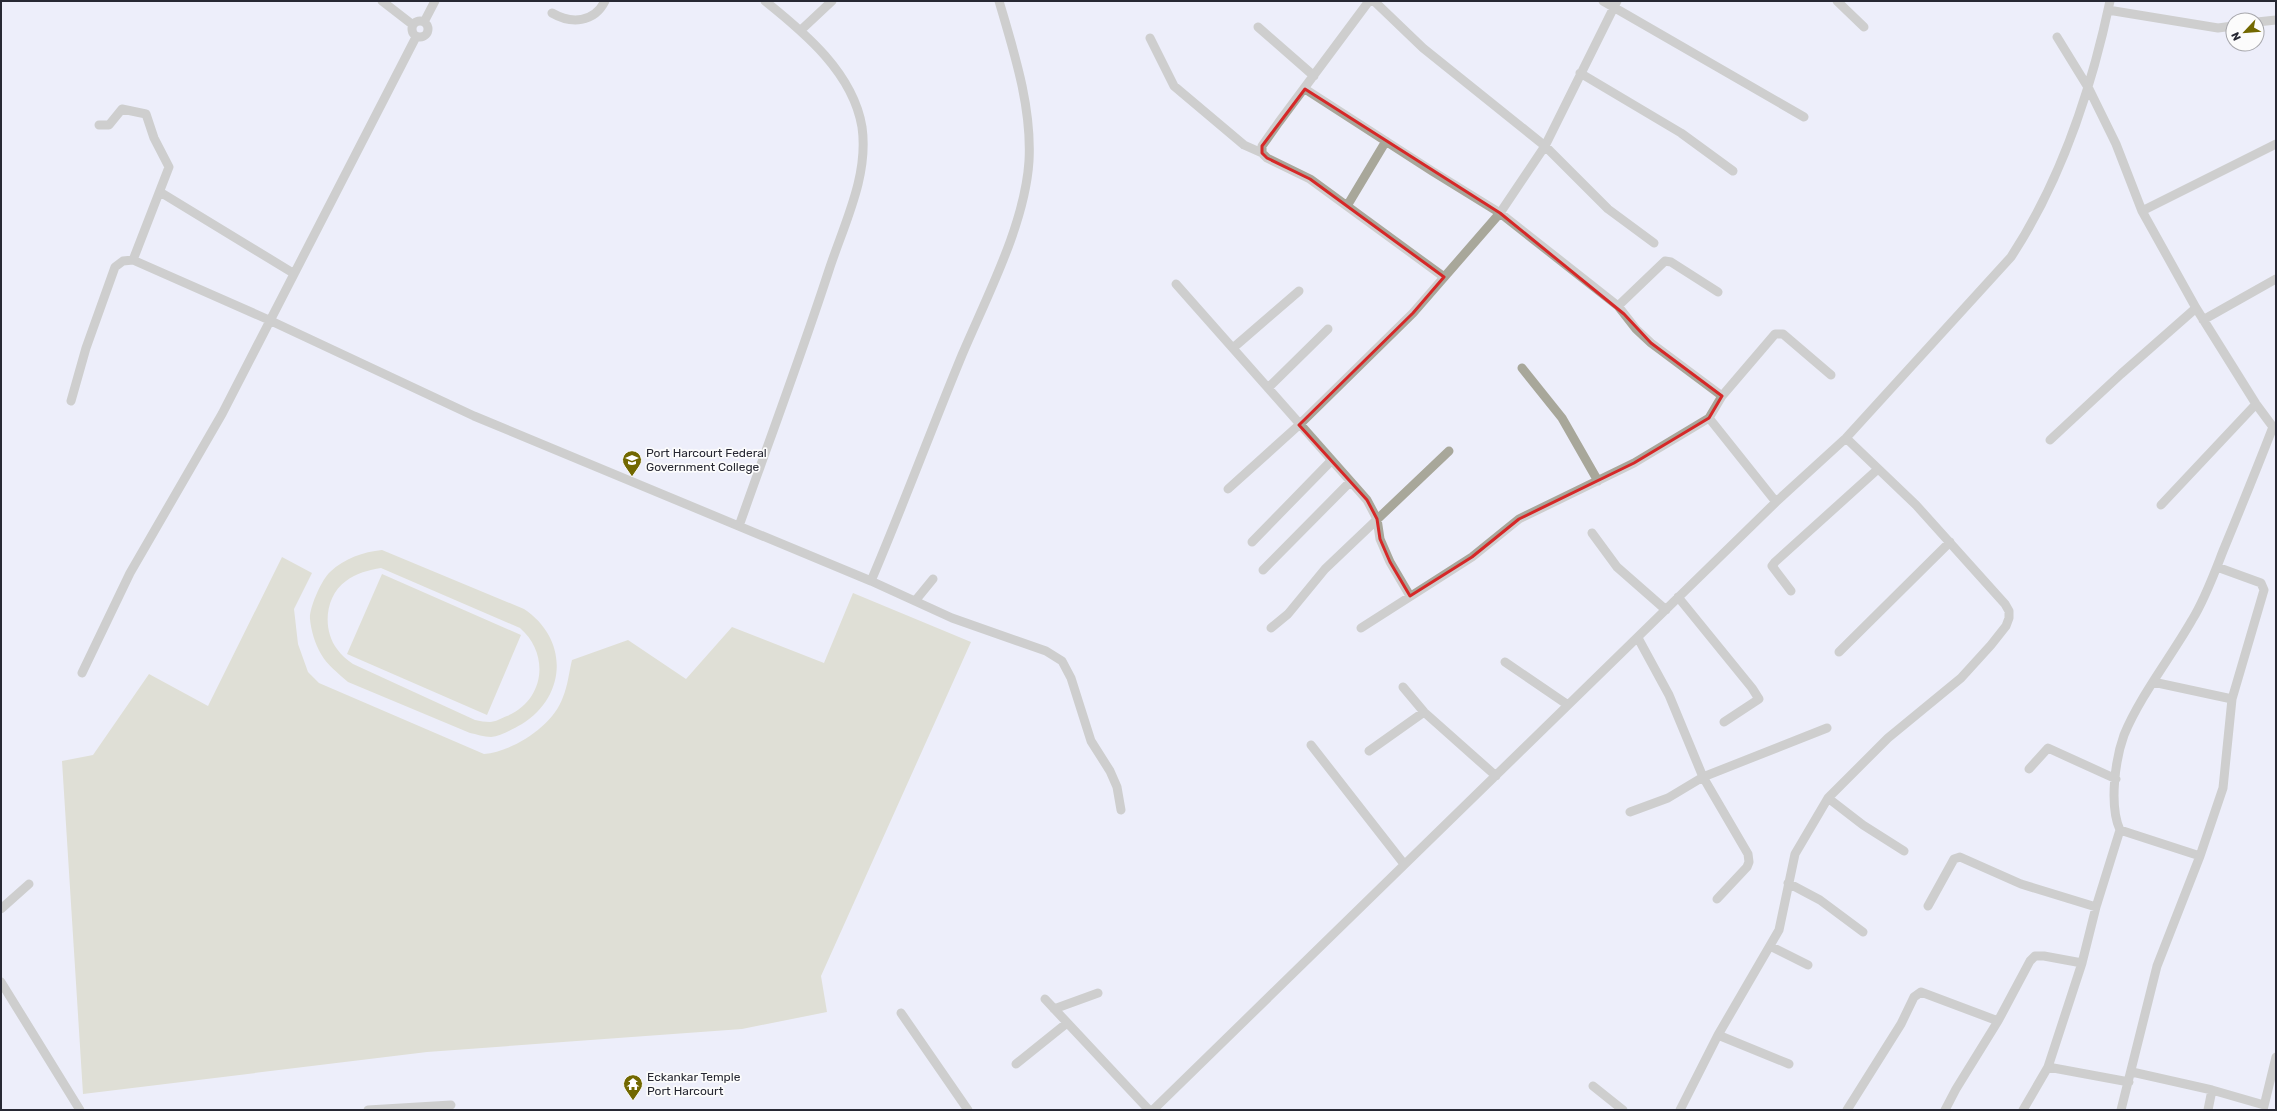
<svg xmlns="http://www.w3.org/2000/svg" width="2277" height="1111" font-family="Rubik,sans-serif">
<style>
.green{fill:#cfccaa;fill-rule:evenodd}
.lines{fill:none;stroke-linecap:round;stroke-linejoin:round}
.minor{stroke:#a8a79a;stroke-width:9}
.marked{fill:none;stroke:#d62828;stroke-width:3;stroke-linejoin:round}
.labels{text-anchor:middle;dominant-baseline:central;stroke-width:3.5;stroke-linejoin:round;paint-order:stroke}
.poi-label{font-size:12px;fill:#272833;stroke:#fcfcfc;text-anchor:start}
</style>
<rect width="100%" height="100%" fill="#edeefa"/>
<!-- green -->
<path class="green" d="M382 550 524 609C569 639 567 696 522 724 513 729 501 736 491 737 484 737 476 734 470 733L348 682C338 673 327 665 321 654 315 644 311 630 310 619 309 608 322 579 330 572 345 558 363 552 382 550ZM381 568 520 628C550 654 545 700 507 716 502 718 495 722 490 722 485 722 480 721 475 720L353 664C347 660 341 655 337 649 322 629 325 596 346 581 356 573 369 570 381 568Z
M282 557 312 573 294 609 298 644 308 672 319 683 484 754C514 751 553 726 563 697 568 685 569 672 572 660L628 640 686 679 732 627 824 663 853 593 971 642 821 976 827 1012 742 1029 427 1052 83 1094 62 761 93 755 149 674 208 706Z
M382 574 521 635 487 715 347 654Z"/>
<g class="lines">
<!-- minor -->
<path class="minor" d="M382 1 413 25
M1369 1 1279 122 1262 146V153L1267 158 1310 179 1444 277
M1374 1 1423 48 1545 146 1608 209 1654 243
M1603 1 1804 117
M1837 1 1864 27
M2108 10 2218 28 2233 26
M552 13C571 24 594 23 605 1
M412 29a8 8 0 1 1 16 0a8 8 0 1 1-16 0Z
M424 22 435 1
M2257 22 2276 20
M1258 27 1314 76
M801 30 832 1
M2057 37 2089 89 2116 144 2142 211 2196 308 2256 404 2273 427 2276 428
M1150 38 1174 86 1244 145 1262 153
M1580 73 1681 133 1733 171
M1305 89 1432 171 1500 213 1618 306 1636 329 1651 343 1722 396
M99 125H109L122 109 146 114 154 138 169 167 133 260
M160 192 293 273
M1347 206 1386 141
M2142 211 2276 144
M1176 284 1367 500 1377 519 1380 539 1390 562 1410 596
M1618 306 1665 261 1671 262 1718 292
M2203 320 2276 279
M1233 348 1299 291
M1522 368 1562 418 1598 481
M1268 388 1328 329
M71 401 86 348 115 267 123 261 133 260 269 320 474 416 871 581 952 618 1046 651 1062 661 1071 678 1091 741 1110 771 1117 787 1121 810
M1709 418 1776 502
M2050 440 2121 374 2196 308
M1228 489 1299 425 1413 313 1500 213 1545 146 1617 1
M2161 505 2256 404
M739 526C769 441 801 356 829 270 844 224 869 176 862 127 853 73 805 33 765 1
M1592 533 1617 567 1666 610
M1252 542 1331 461
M1263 570 1350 482
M871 581C903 506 931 430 962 355 987 296 1025 224 1029 161 1032 107 1014 52 999 1
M1791 591 1772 566 1775 562 1878 469
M1678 597 1752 688 1759 699 1724 722
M915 601 933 579
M1271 628 1288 614 1325 569 1449 451
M1361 628 1472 557 1519 519 1634 463 1709 418 1722 396 1775 334H1783L1831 375
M1638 638 1669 695 1703 777 1748 854 1749 862 1747 867 1717 899
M1839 652 1950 542
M1505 662 1568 705
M82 673 130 573 222 414 416 37
M2153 682 2232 699
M1403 687 1424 712 1496 776
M1311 745 1404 864
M1369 751 1424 712
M2029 769 2048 748 2116 779
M1828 798 1863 825 1904 851
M1630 812 1668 798 1703 777 1827 728
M2120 830 2200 856
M1788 883 1820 900 1863 932
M1928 906 1954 859 1960 857 2021 884 2096 907
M1 909 29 884
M1770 946 1808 965
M1 982 80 1110
M1045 999 1149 1110
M1054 1009 1098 993
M901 1013 968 1110
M1718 1035 1789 1064
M1016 1064 1067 1023
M2048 1067 2129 1082
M2132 1072 2212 1090 2264 1105
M1593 1086 1623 1110
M368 1110 451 1105
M1153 1110 1776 502 1846 438 2011 257C2062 179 2091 91 2110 1
M1680 1110 1718 1035 1779 930 1795 854 1828 798 1888 738 1961 678 1991 645 2006 626 2009 618V611L2005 604 1916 505 1846 438
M1847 1110 1901 1024 1914 997 1921 992 1998 1021
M1945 1110 1956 1089 1998 1021 2030 961 2035 956H2044L2082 963
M2023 1110 2048 1067 2082 963 2096 907 2120 830C2109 806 2115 760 2124 735 2140 696 2171 657 2192 620 2205 599 2214 574 2223 551 2240 510 2257 468 2273 427
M2121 1110 2157 966 2200 856 2223 788 2232 699 2264 590 2261 583 2217 567
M2208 1110 2212 1090
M2263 1110 2276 1057"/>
</g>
<!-- marked area -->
<path d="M0 0H2277V1111H0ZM1305 89 1500 213 1624 314 1651 343 1722 396 1709 418 1634 463 1519 519 1472 557 1410 596 1390 562 1380 539 1377 519 1367 500 1299 425 1413 313 1444 277 1310 179 1267 158 1262 153V146Z" fill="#edeefa" fill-opacity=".55" fill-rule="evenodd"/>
<path class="marked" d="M1305 89 1500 213 1624 314 1651 343 1722 396 1709 418 1634 463 1519 519 1472 557 1410 596 1390 562 1380 539 1377 519 1367 500 1299 425 1413 313 1444 277 1310 179 1267 158 1262 153V146Z"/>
<!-- icons -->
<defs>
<symbol id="university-pin" viewBox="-11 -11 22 30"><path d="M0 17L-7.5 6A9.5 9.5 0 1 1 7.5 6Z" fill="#726800" stroke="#fcfcfc"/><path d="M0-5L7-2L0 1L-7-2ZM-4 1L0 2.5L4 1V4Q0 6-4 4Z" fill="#fff"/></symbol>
<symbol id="temple-pin" viewBox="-11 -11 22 30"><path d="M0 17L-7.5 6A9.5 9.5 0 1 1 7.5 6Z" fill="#726800" stroke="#fcfcfc"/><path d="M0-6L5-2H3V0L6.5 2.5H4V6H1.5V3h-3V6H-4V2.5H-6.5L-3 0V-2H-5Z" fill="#fff"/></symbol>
</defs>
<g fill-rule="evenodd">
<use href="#university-pin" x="621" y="449" width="22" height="30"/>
<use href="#temple-pin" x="622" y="1073" width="22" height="30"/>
</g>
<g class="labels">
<!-- poi labels -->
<g class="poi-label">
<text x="646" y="453">Port Harcourt Federal<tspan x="646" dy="14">Government College</tspan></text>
<text x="647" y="1077">Eckankar Temple<tspan x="647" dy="14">Port Harcourt</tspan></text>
</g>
</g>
<!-- border -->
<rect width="2277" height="1111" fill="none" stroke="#272833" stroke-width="4"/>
<!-- north arrow -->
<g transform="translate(2245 32) rotate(244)"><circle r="19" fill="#fcfcfc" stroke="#a7a7ac"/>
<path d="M0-3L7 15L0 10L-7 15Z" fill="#726800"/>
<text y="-6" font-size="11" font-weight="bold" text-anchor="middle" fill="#272833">N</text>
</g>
</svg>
